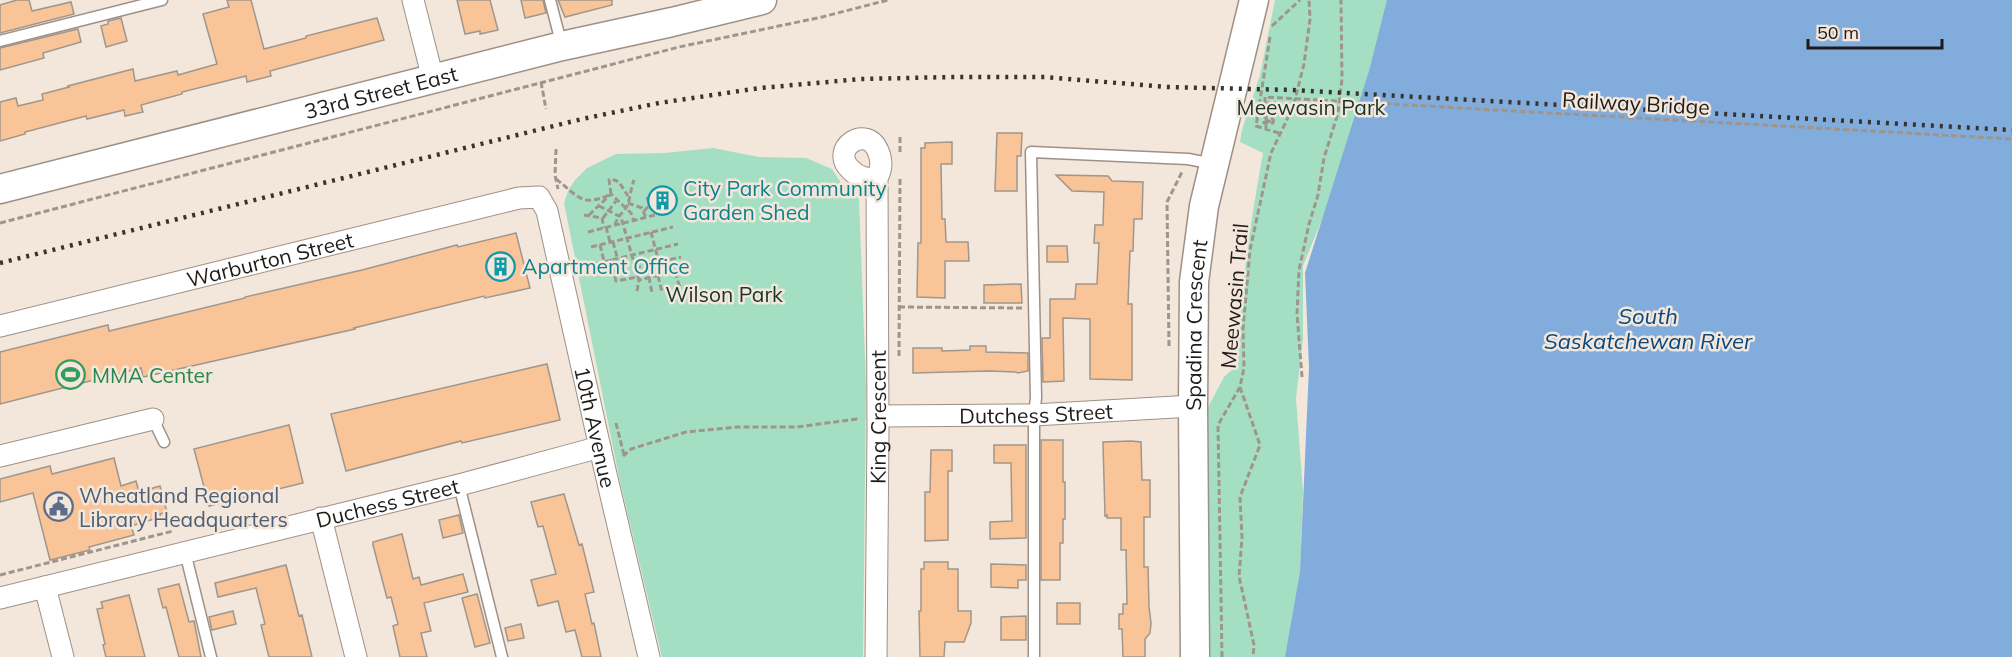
<svg xmlns="http://www.w3.org/2000/svg" width="2012" height="657" font-family="Mulish,sans-serif">
<style>
.green{fill:#a5dfc3}
.water{fill:#81acdb}
.building{fill:#f9c598;stroke:#a1968b;stroke-width:1.5}
.lines{fill:none;stroke-linecap:round;stroke-linejoin:round}
.lane-casing{stroke:#9d9187;stroke-width:13}
.street-casing{stroke:#9d9187;stroke-width:23}
.secondary-casing{stroke:#9d9187;stroke-width:31}
.path{stroke:#9f958d;stroke-width:3;stroke-dasharray:6 3;stroke-linecap:butt}
.lane{stroke:#fff;stroke-width:10}
.street{stroke:#fff;stroke-width:21}
.secondary{stroke:#fff;stroke-width:28}
.rail{stroke:#38332e;stroke-width:4.5;stroke-dasharray:3 6;stroke-linecap:butt}
.path-bridge{stroke:#9f958d;stroke-width:3;stroke-dasharray:6 3;stroke-linecap:butt}
.labels{text-anchor:middle;dominant-baseline:central;stroke-width:5;stroke-linejoin:round;paint-order:stroke}
.street-label{font-size:21px;fill:#1f1b17;stroke:#f3e6db}
.park-label{font-size:21px;fill:#173629;stroke:#f3e6db}
.culture-label{font-size:21px;fill:#0d838f;stroke:#f3e6db;text-anchor:start}
.leisure-label{font-size:21px;fill:#27864d;stroke:#f3e6db;text-anchor:start}
.service-label{font-size:21px;fill:#4e5e75;stroke:#f3e6db;text-anchor:start}
.water-label{font-size:22px;font-style:italic;fill:#074983;stroke:#f3e6db}
</style>
<rect width="100%" height="100%" fill="#f3e6db"/>
<!-- green -->
<path class="green" d="M1275 0H1388L1371 72 1335 187 1303 266V338L1296 398 1303 492 1299 609 1286 657H1209L1206 411 1224 377 1238 364C1240 291 1250 225 1263 153L1240 142 1242 130 1260 75Z
M713 148 759 157 806 158 832 169 841 183 859 199 866 386 863 657H662L620 482 564 203 568 191 575 180 587 168 616 154 665 153Z"/>
<!-- water -->
<path class="water" d="M1387 0H2012V657H1285L1300 572 1309 367 1305 273 1369 71Z"/>
<!-- building -->
<path class="building" d="M17 0H29L32 11 71 2 74 14 0 33V5Z
M227 0H251L264 49 306 38V36L377 18 384 40 270 71 271 76 247 82 246 76 182 92V94L141 105 143 112 125 116 124 110 87 119 86 116 25 132V134L0 141V102L16 98 18 106 43 100 42 94 69 87 68 86 133 69 135 81 177 71 178 75 217 64 203 14 229 7Z
M457 0H490L498 30 480 34V31L465 34Z
M521 0H543L546 13 525 18Z
M558 0H612V5L565 17Z
M121 18 127 41 106 47 101 26 108 24V21Z
M78 29 81 42 43 53 44 58 0 70V48Z
M997 133H1022L1021 156H1017V191H995Z
M952 142V164H941L942 219H945L946 242H968L969 261H945V298L917 297 918 243H921V148H925V143Z
M1056 175 1108 176 1112 181 1143 182 1142 219H1134L1133 251H1130L1128 304H1132V380L1090 379V319L1063 318 1064 381 1043 382 1042 338H1050V299H1075L1076 284H1097L1099 243H1094L1095 225H1103L1104 192 1072 191Z
M516 233 530 288 485 298 484 296 354 328 355 329 143 377 141 368 0 404V352L108 325 109 331 245 298V297L362 270 457 245 458 247Z
M1047 246H1067L1068 262H1047Z
M1021 284 1022 303H984V285Z
M970 346H986V352L1028 353V371L1018 373 1016 372 989 371 913 373V348H942V351L970 350Z
M547 364 560 420 462 443 461 441 346 471 331 414Z
M289 425 303 483 209 506 194 449Z
M1041 440H1063V482H1065V519H1063V543H1060V580H1041Z
M1131 441 1141 442 1142 480H1150V517H1144V567H1148L1149 607 1151 623 1150 633 1145 639V657H1123L1122 629H1119V614H1123V604H1127L1126 550H1121V518H1107V515L1105 516 1103 442Z
M994 445H1026V538L990 539V522L1012 521 1011 463H994Z
M931 450H952V471H948V540L925 541V492H930Z
M114 458 121 486 136 481 139 492 160 486 167 512 160 514 161 517 131 526 134 535 89 547 90 550 50 560 33 493 0 502V479L50 466 52 474Z
M564 494 579 545 582 544 594 592 585 594 592 624 594 623 601 657H582L575 630 566 632 558 601 538 606 531 580 556 574 543 526 538 527 531 502Z
M459 515 463 533 443 538 439 520Z
M402 534 413 579 419 577 421 585 463 574 468 592 424 603 431 631 421 633 427 657H400L393 626 398 624 391 597 387 598 373 545V542Z
M924 562H948V569H958V611H971V623L964 642H945L944 657H920L919 611H921V569H924Z
M991 564 1026 565V580H1018V588L991 587Z
M286 565 299 616 302 615 312 657H269L261 625 265 624 256 588 218 597 215 583Z
M179 584 189 622 194 621 201 657H179L166 607 163 608 158 589Z
M477 594 490 643 475 647 462 598Z
M129 595 145 657H106L103 645 105 644 97 609 103 608 101 602Z
M1057 603H1080V624H1057Z
M233 611 236 624 212 630 209 617Z
M1026 616V640H1001V617Z
M521 624 524 638 508 641 505 628Z"/>
<g class="lines">
<defs>
<path id="lane" d="M550 0 562 46
M0 41 162 0
M153 419 164 442
M459 485 502 657
M185 552 211 657
M1034 657V415L1036 398 1031 152 1188 159 1214 164"/>
<g id="street">
<path d="M413 0 433 79"/>
<path id="s1" d="M0 326 519 198 539 197 547 211 605 470 649 657"/>
<path id="s2" d="M878 416 1034 415 1193 406"/>
<path d="M0 456 153 419"/>
<path d="M321 518 356 657"/>
<path d="M45 587 63 657"/>
<path id="s3" d="M0 598 459 485 600 447"/>
<path id="s4" d="M876 657 878 430 877 178C882 169 882 160 878 151 867 123 828 149 851 170 859 178 867 179 877 178"/>
</g>
<g id="secondary">
<path id="s5" d="M0 189 562 46 672 22 762 0"/>
<path id="s6" d="M1195 657 1193 406 1194 282 1204 206 1254 0"/>
</g>
</defs>
<!-- lane casing -->
<use href="#lane" class="lane-casing"/>
<!-- street casing -->
<use href="#street" class="street-casing"/>
<!-- secondary casing -->
<use href="#secondary" class="secondary-casing"/>
<!-- path -->
<path class="path" d="M1272 26 1300 0
M1270 37 1256 126 1279 133
M541 82 546 109
M1265 103 1264 123H1273L1275 103H1268L1267 121 1272 122 1274 104H1266V129
M556 149 555 175 558 189
M900 152V136
M556 179C578 196 582 208 611 194L609 180 612 179 619 182 628 196
M647 197 650 206
M628 203 642 208 646 218
M599 206 621 217 638 277
M644 211 648 207 654 206 659 214
M584 215 602 218 604 228
M589 215 611 194 631 213 634 221
M603 218 616 201
M0 223 679 47 822 17 888 0
M615 225C618 214 625 212 628 204 630 197 631 188 634 180
M606 227 610 242
M588 232 663 213
M651 232 662 274
M613 242 617 257
M600 245 604 261
M591 247 673 227
M610 259 616 281 638 277 639 280 685 269
M595 264 678 244
M635 268 681 257
M675 272 680 288
M658 276 662 292
M649 277 652 293
M637 291 639 280
M899 307 1022 308
M1169 346 1167 202 1182 172
M899 356 900 176
M1302 377 1297 314 1299 270 1309 224 1318 195 1324 158 1338 113 1342 79 1341 0
M1240 387 1260 445 1240 497 1242 538 1239 576 1254 645 1253 657
M616 423 624 455
M623 456 631 449 686 432 738 427H797L857 419 858 421
M0 575 173 531
M1222 657 1218 425 1240 387 1244 368 1243 329 1250 250 1271 153 1293 107 1304 64 1310 19 1309 0"/>
<!-- lane -->
<use href="#lane" class="lane"/>
<!-- street -->
<use href="#street" class="street"/>
<!-- secondary -->
<use href="#secondary" class="secondary"/>
<!-- rail -->
<path class="rail" d="M0 263 582 119 659 103 760 88 861 79 951 77H1045L1166 87 1293 90 2012 130"/>
<!-- path-bridge -->
<path class="path-bridge" d="M1265 103V97L2012 139"/>
</g>
<!-- icons -->
<defs>
<symbol id="building-ring" viewBox="-11 -11 22 22"><circle r="9.5" fill="#f3e6db" stroke="#0f9aa8" stroke-width="1.5"/><path d="M-4-6H4V6H1V3H-1V6H-4ZM-2.5-4.3h1.7v1.8h-1.7ZM.8-4.3h1.7v1.8H.8ZM-2.5-1h1.7V.8h-1.7ZM.8-1h1.7V.8H.8Z" fill="#0f9aa8"/></symbol>
<symbol id="stadium-ring" viewBox="-11 -11 22 22"><circle r="9.5" fill="#f3e6db" stroke="#2e9e5b" stroke-width="1.5"/><path d="M0-5a6.5 5 0 1 0 0 10a6.5 5 0 1 0 0-10ZM-3.5-1.8h7v3.6h-7Z" fill="#2e9e5b"/></symbol>
<symbol id="civic-ring" viewBox="-11 -11 22 22"><circle r="9.5" fill="#f3e6db" stroke="#5c6f8a" stroke-width="1.5"/><path d="M-.6-6.5H3V-4.5H.6V-3L4-1V1h2V6H-6V1h2V-1L-.6-3ZM-1.2 2.5V6h2.4V2.5Z" fill="#5c6f8a"/></symbol>
</defs>
<g fill-rule="evenodd">
<use href="#building-ring" x="646" y="184" width="33" height="33"/>
<use href="#building-ring" x="484" y="250" width="33" height="33"/>
<use href="#stadium-ring" x="54" y="358" width="33" height="33"/>
<use href="#civic-ring" x="42" y="490" width="33" height="33"/>
</g>
<g class="labels">
<!-- street labels -->
<g class="street-label">
<text stroke="none"><textPath href="#s5" startOffset="393">33rd Street East</textPath></text>
<text transform="translate(1636 103) rotate(3)">Railway Bridge</text>
<text stroke="none"><textPath href="#s1" startOffset="278">Warburton Street</textPath></text>
<text transform="translate(1234 296) rotate(-85)">Meewasin Trail</text>
<text stroke="none"><textPath href="#s6" startOffset="332">Spadina Crescent</textPath></text>
<text stroke="none"><textPath href="#s2" startOffset="158">Dutchess Street</textPath></text>
<text stroke="none"><textPath href="#s4" startOffset="240">King Crescent</textPath></text>
<text stroke="none"><textPath href="#s1" startOffset="792">10th Avenue</textPath></text>
<text stroke="none"><textPath href="#s3" startOffset="399">Duchess Street</textPath></text>
</g>
<!-- park labels -->
<g class="park-label">
<text x="1311" y="107">Meewasin Park</text>
<text x="724" y="294">Wilson Park</text>
</g>
<!-- culture labels -->
<g class="culture-label">
<text x="683" y="188">City Park Community<tspan x="683" dy="24">Garden Shed</tspan></text>
<text x="522" y="266">Apartment Office</text>
</g>
<!-- leisure labels -->
<g class="leisure-label">
<text x="92" y="375">MMA Center</text>
</g>
<!-- service labels -->
<g class="service-label">
<text x="79" y="495">Wheatland Regional<tspan x="79" dy="24">Library Headquarters</tspan></text>
</g>
<!-- water labels -->
<g class="water-label">
<text x="1648" y="316">South<tspan x="1648" dy="25">Saskatchewan River</tspan></text>
</g>
</g>
<!-- scale -->
<path d="M1808 39v9h134v-9" fill="none" stroke="#1f1b17" stroke-width="3"/>
<text x="1817" y="39" font-size="18" fill="#1f1b17" stroke="#f3e6db" stroke-width="4.5" paint-order="stroke">50 m</text>
</svg>
